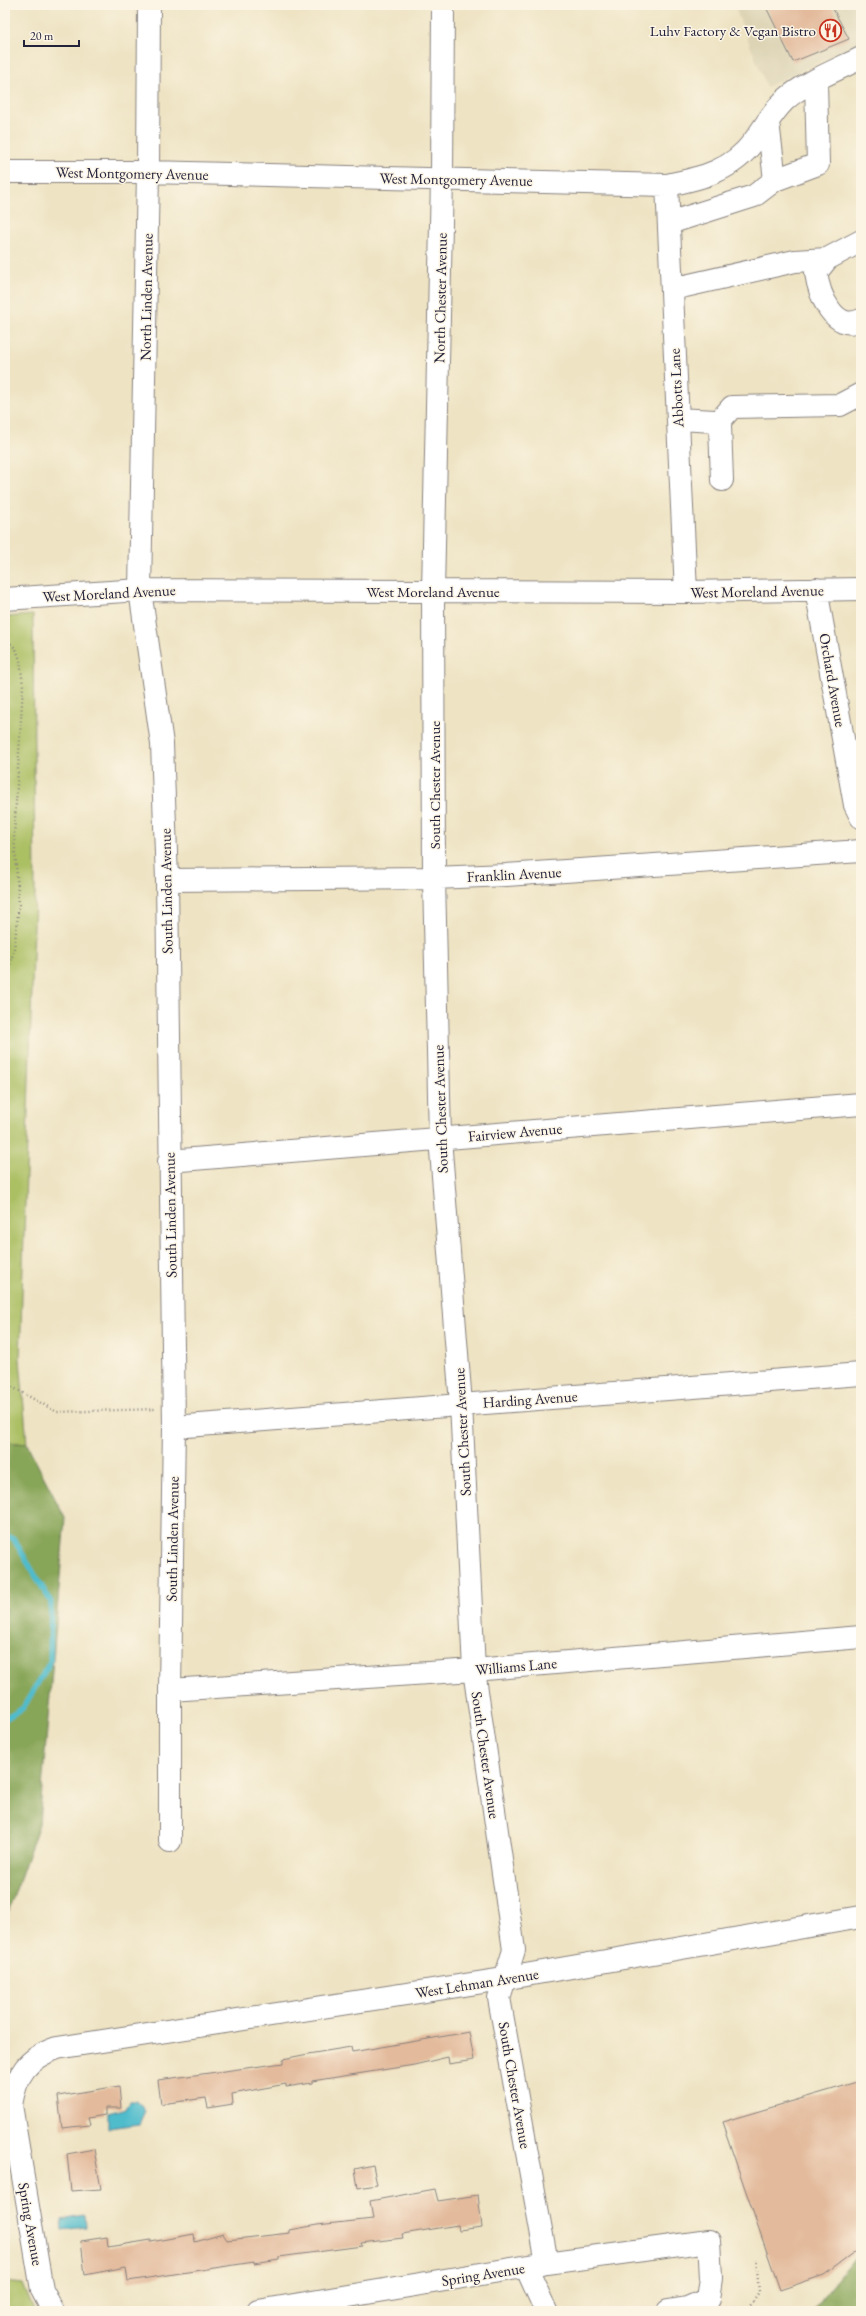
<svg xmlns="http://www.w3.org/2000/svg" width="866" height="2316" font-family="'EB Garamond',serif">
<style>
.built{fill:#ddd4b5}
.green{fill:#abbf63;stroke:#66704f}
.forest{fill:#88a659;stroke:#55644a}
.water{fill:#50bccc;stroke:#396f84}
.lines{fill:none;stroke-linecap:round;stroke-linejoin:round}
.stream{stroke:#50bccc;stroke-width:5.5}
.building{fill:#e3ba9b}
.minor-casing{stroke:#88827f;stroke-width:24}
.path{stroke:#88827f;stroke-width:2.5;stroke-dasharray:1 3;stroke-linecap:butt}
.minor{stroke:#fff;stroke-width:22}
.labels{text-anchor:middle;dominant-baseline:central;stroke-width:3;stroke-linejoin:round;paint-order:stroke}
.poi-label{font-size:15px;fill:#22223b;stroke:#fcf5e5;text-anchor:end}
.street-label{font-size:15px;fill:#22223b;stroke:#fcf5e5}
</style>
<rect width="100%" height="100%" fill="#fcf5e5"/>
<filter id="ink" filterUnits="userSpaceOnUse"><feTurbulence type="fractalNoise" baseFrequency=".025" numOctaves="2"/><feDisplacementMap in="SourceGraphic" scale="8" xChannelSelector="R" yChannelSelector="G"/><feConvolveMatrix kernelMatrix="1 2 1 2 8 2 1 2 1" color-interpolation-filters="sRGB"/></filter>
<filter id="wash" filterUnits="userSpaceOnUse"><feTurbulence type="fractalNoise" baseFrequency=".012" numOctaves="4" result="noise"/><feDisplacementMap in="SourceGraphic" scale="16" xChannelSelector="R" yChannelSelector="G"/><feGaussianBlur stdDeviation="0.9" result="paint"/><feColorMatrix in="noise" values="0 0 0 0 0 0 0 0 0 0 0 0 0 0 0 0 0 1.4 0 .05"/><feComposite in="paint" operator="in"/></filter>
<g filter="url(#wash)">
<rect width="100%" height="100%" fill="#eee3c3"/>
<!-- built -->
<path class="built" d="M734 5H861V42L767 87Z"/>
<!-- green -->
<path class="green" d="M33 615 35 895 20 1359 27 1444 5 1442V617Z
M5 2282 23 2284 34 2311H5Z"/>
<!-- forest -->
<path class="forest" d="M5 1442 27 1444 65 1518 39 1824 5 1921Z
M861 2251V2311H812Z"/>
<!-- water -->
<path class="water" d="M130 2101H137L145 2111 139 2124 108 2128V2113L126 2108Z
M85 2216 86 2227 62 2230 61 2220Z"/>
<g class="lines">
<!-- stream -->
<path class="stream" d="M5 1536 13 1538 51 1602 50 1662 23 1708 5 1719"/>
</g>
<g id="blocks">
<!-- building -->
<path class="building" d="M765 5H831L849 39 793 62Z
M469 2032 474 2060 449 2064 448 2057 414 2065 312 2081V2083L286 2087V2084L232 2094 233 2104 208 2108 206 2098 161 2104 158 2080 283 2063V2059L308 2054 351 2047 352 2052Z
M861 2081V2248L824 2275 780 2290 722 2122Z
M119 2086 121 2108H105V2115L88 2118 90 2125 62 2128 58 2096Z
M94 2149 101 2189 71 2191 67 2154Z
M373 2165 377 2185 358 2188 355 2169Z
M435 2189 438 2201 478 2195 482 2227 459 2230 458 2225 402 2234 403 2238 361 2243 362 2246 279 2257V2260L254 2264V2262L128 2281 126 2267 85 2275 81 2241 107 2237 108 2247 151 2240V2242L194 2234 195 2242 223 2234 227 2240 290 2233V2230L317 2225 373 2219 370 2201Z"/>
</g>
</g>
<g filter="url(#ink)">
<use href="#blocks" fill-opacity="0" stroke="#88827f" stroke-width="1"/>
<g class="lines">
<defs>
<path id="minor" d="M149 5 148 172 140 590 162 744 167 880 174 1427 170 1690V1841
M443 5 442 178 433 591 434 878 440 1138 461 1404 474 1670 514 1950 499 1998 547 2263
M768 122 775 180
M5 172H148L667 185C702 178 732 171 754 141 764 128 772 113 784 101 801 84 839 69 861 58
M667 185 686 592
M669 223 754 196 775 180 818 164 816 82
M861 241 827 259 816 273C819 294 834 333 861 320
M672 289 795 261 827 259
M678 419 715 421 720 425 722 480
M718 423 732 407 840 405 861 394
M816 589 855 805 861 817
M5 599 140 590 686 592 861 589
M167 880 434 878 506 875 861 851
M169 1161 861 1104
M174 1427 861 1374
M170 1690 474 1670 861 1637
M526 2267 546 2311
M53 2311 42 2290 11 2105C16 2075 27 2058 57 2048L503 1979 861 1917
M258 2311 547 2263 709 2241 711 2278 708 2299 687 2308 668 2311"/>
</defs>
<!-- minor casing -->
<use href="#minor" class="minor-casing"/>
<!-- path -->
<path class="path" d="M5 638 16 649 20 660 23 686 14 836 19 905 14 949 5 984
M5 1383 57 1412 155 1409
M746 2311 759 2292 756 2259"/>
<!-- minor -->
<use href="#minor" class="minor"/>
</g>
</g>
<!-- icons -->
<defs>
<symbol id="restaurant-ring" viewBox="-11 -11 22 22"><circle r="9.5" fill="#fcf5e5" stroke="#c8321e" stroke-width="1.5"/><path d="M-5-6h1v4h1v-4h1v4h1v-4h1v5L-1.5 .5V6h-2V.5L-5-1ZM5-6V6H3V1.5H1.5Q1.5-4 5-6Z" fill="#c8321e"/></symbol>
</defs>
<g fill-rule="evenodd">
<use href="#restaurant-ring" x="818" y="18" width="25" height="25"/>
</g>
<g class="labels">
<!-- poi labels -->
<g class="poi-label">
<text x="816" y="30">Luhv Factory &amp; Vegan Bistro</text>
</g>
<!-- street labels -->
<g class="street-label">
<text transform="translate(132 173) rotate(1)">West Montgomery Avenue</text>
<text transform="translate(456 179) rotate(1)">West Montgomery Avenue</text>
<text transform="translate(146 297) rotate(-89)">North Linden Avenue</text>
<text transform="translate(440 298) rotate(-89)">North Chester Avenue</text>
<text transform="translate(676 388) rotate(-93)">Abbotts Lane</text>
<text x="433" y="591">West Moreland Avenue</text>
<text transform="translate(757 591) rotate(-1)">West Moreland Avenue</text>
<text transform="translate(109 593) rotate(-3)">West Moreland Avenue</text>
<text transform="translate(833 680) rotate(80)">Orchard Avenue</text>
<text transform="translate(434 785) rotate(-90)">South Chester Avenue</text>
<text transform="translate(514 874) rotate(-3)">Franklin Avenue</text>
<text transform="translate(166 891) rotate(-91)">South Linden Avenue</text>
<text transform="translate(440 1109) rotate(-92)">South Chester Avenue</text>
<text transform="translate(515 1132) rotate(-5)">Fairview Avenue</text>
<text transform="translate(170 1215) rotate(-91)">South Linden Avenue</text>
<text transform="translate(530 1399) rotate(-4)">Harding Avenue</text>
<text transform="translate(462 1432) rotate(-93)">South Chester Avenue</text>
<text transform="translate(172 1539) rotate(-89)">South Linden Avenue</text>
<text transform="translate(516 1666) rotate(-5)">Williams Lane</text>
<text transform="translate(486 1755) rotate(82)">South Chester Avenue</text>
<text transform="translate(477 1983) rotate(-9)">West Lehman Avenue</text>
<text transform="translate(515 2085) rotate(80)">South Chester Avenue</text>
<text transform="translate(31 2224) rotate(80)">Spring Avenue</text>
<text transform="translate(483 2274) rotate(-9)">Spring Avenue</text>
</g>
</g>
<!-- margin -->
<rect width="866" height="2316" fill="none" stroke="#fcf5e5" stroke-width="20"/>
<!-- scale -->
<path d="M24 40v6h55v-6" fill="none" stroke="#22223b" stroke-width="2"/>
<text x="30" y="40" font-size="12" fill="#22223b" stroke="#fcf5e5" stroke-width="3" paint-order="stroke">20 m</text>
</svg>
